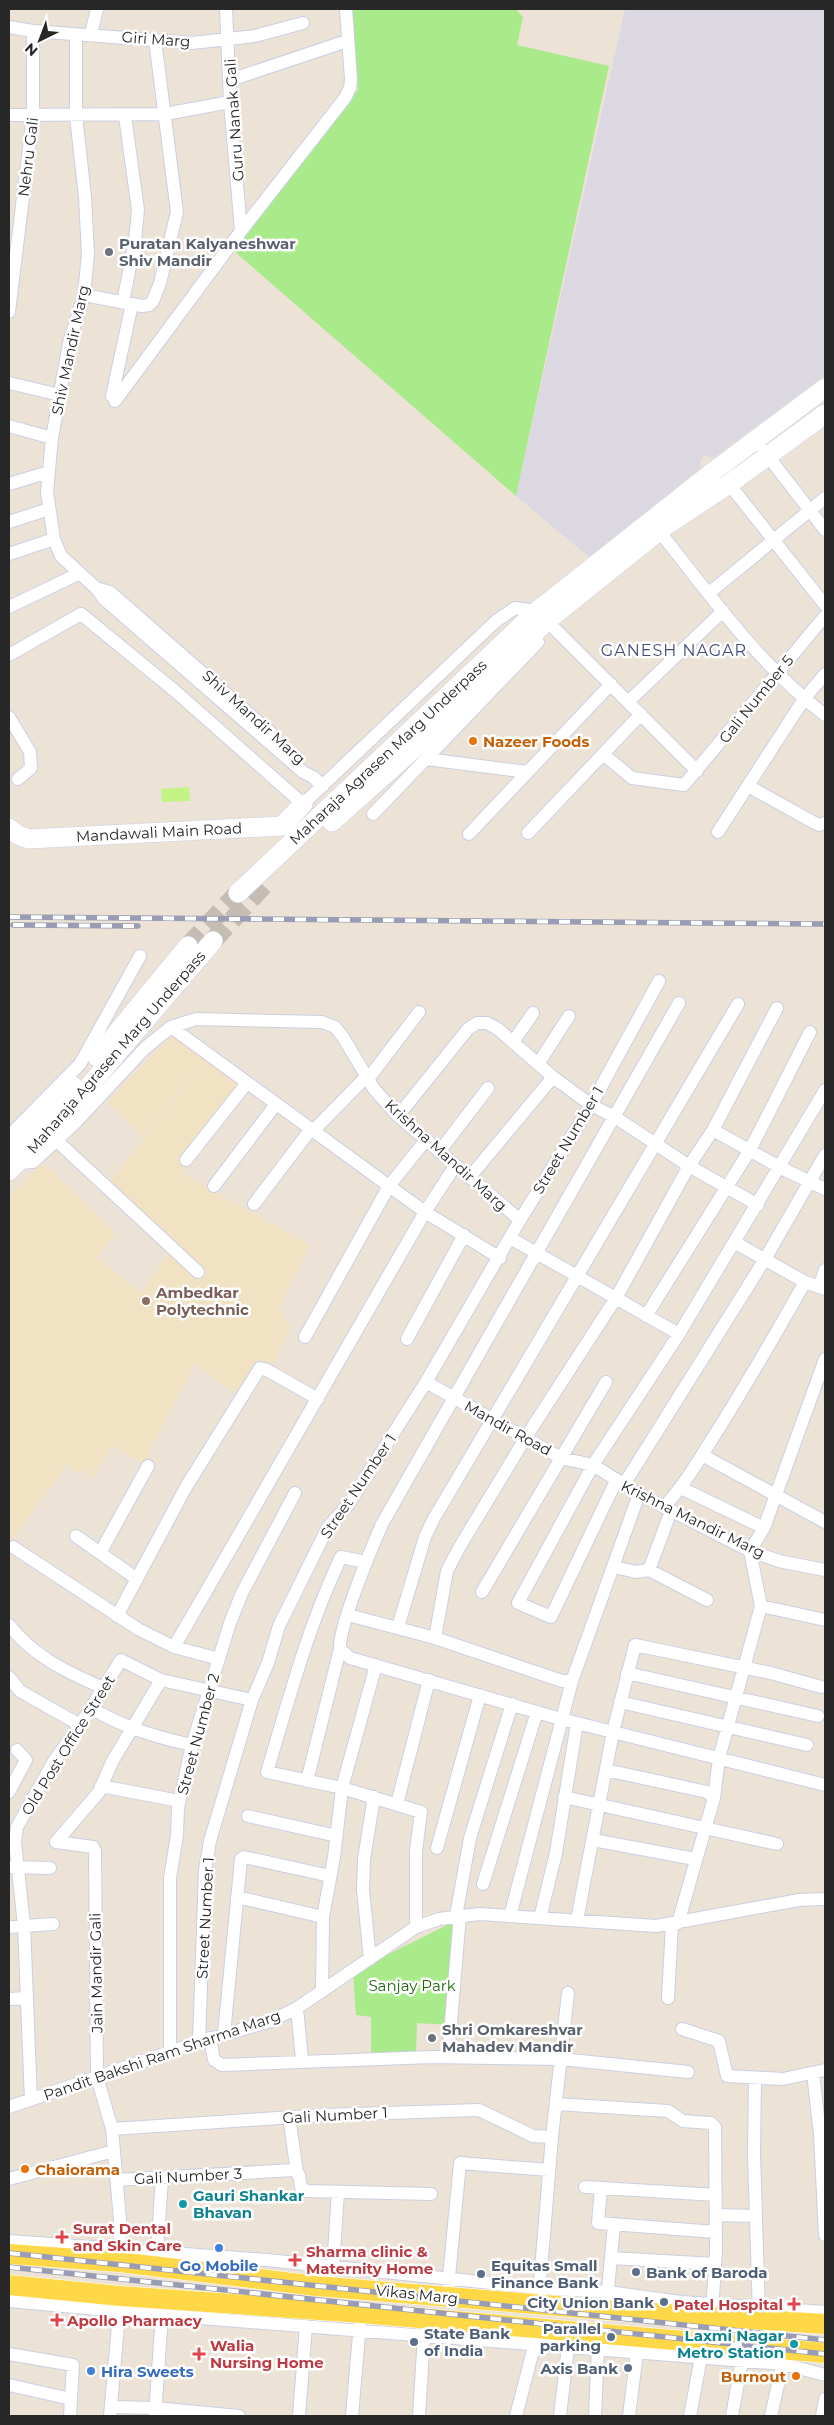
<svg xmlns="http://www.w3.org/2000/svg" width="834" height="2425" font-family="Montserrat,sans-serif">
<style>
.industrial{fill:#dbd8e2}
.education{fill:#f0e2c2}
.green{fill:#a9ea8b}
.pitch{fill:#c1f385}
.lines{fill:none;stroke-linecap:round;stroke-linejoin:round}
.secondary-tunnel{stroke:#c5bdb3;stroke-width:19;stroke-dasharray:19 9;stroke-linecap:butt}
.street-casing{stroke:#cbcfe2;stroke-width:14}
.secondary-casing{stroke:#cbcfe2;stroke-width:20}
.primary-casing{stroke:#fff;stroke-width:21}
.street{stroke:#fff;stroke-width:12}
.secondary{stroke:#fff;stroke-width:19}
.primary{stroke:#ffd847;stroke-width:20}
.rail-casing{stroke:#989cb4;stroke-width:5.5}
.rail{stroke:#fff;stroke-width:4;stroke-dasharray:11;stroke-linecap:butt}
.worship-dot{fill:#6b7280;stroke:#fff;stroke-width:2}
.food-dot{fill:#e8710a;stroke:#fff;stroke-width:2}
.education-dot{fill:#8d6e63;stroke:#fff;stroke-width:2}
.culture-dot{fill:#0f9aa8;stroke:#fff;stroke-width:2}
.health-dot{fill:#e0444e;stroke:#fff;stroke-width:2}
.shop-dot{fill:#3f7fe0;stroke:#fff;stroke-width:2}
.service-dot{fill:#5c6f8a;stroke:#fff;stroke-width:2}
.labels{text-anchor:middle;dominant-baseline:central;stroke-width:5;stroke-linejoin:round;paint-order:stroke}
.street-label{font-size:15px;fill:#272727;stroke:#fff}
.worship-label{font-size:15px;font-weight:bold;fill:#5b616d;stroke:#fff;text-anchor:start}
.food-label{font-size:15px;font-weight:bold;fill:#c56008;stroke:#fff;text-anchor:start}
.education-label{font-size:15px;font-weight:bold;fill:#785e54;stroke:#fff;text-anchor:start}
.park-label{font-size:15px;fill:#216911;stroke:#fff}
.culture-label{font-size:15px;font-weight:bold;fill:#0d838f;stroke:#fff;text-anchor:start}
.health-label{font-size:15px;font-weight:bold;fill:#be3a42;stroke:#fff;text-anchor:start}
.shop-label{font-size:15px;font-weight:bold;fill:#366cbe;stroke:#fff}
.service-label{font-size:15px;font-weight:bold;fill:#4e5e75;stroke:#fff;text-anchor:start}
.neighbourhood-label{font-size:16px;letter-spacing:1px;fill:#434c7b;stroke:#fff}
</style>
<rect width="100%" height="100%" fill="#ece3d6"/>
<!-- industrial -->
<path class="industrial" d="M625 9H825V375L713 458 704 455 699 465 702 467 589 557 516 496Z"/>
<!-- education -->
<path class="education" d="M172 1036 204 1060 143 1136 107 1102Z
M213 1050 252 1082 182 1173 310 1245 278 1309 290 1328 271 1369 255 1362 236 1394 195 1364 143 1463 112 1446 92 1479 84 1469 75 1474 68 1463 12 1540 9 1537V1196L43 1163 116 1234 96 1257 141 1293 177 1242 110 1182Z"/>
<!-- green -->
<path class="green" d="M350 9H516L523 17 517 45 609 66 516 496 234 251 358 90Z
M457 1920 449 2025 417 2023 416 2053 371 2056V2017L356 2015 353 1972Z"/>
<!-- pitch -->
<path class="pitch" d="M189 787 190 801 162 802 161 789Z"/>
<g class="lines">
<!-- secondary-tunnel -->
<path class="secondary-tunnel" d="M213 941 264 885
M188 946 238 893"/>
<defs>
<path id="street" d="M226 9 230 102 241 231
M9 27 33 31 192 43 255 36 303 23
M76 34V116L85 197 88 254 84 295 69 343 52 438 47 492 54 539 61 556 96 588 104 599 303 772 313 777 323 786
M91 34 97 9
M230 80 347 41
M9 115 165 114 230 102
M84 295 142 306 149 305 153 301 160 283 177 212 155 40
M123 302 135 241 138 210 125 116
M9 312 33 115V31
M9 383 60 395
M112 396 132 304
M115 401 241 231 345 98 350 88 351 79 346 9
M9 426 52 438
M764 451 825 530
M9 484 49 472
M729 484 825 605
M9 522 49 509
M659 531C711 596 759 665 825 715
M9 554 54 539
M96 588 110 592 271 733
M709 593 825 498
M9 607 78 574
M9 655 81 614 175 691 303 804 496 621 515 608 537 611 697 771
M629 701 723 611
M9 717 30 752 31 768 18 779
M603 754 632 778 684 785 825 616
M426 759 528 772
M748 786 813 822 819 825 825 823
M373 814 538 642
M718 832 804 699 825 674
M528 833 641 714
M469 834 611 684
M679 1003 382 1524C372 1547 338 1628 340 1649L350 1658 561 1719 825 1785
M171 1027 389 1186 425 1141
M513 1042 533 1013
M538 1064 569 1016
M368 1079 419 1012
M398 1116 468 1029 477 1023H487L498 1029 553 1077 591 1105 615 1117 689 1166 758 1205
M713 1130 783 1169 825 1189
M313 1131 366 1077
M9 1136 80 1064 140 956
M56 1140 198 1272
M439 1152 488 1088
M186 1160 247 1083
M19 1163 33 1162 76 1122 145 1048 171 1027 196 1019 322 1022 335 1027 343 1037 374 1089 398 1116 520 1220
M469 1178 553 1077
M214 1186 276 1104
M254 1204 311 1129
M510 1238 679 1334
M734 1242 805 1282 825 1289
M819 1287 825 1270
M646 1316 750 1150 810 1032
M305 1337 389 1186 425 1212 500 1258
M407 1339 464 1235
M426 1382 561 1458 593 1465 639 1494 750 1551 779 1561 825 1570
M702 1455 825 1522
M616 1481 551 1617 518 1603 593 1465 679 1334 825 1090
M623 1486 765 1259 825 1155
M681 1488 764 1528
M664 1507C687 1482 703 1453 721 1425 750 1378 778 1330 805 1282
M76 1536 137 1579
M13 1547 138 1629 174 1647 219 1659
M100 1553 148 1466
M366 1562 341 1557C308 1626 289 1699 267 1772L342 1788 421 1812 416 1851V1927
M614 1567 636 1572 649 1570 707 1600
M649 1570 671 1511
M482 1592 606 1382
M761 1606 825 1620
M348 1615 435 1638 562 1681H572
M117 1616 186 1487 260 1368 267 1370 318 1399
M9 1625C34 1657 67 1672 103 1688
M398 1627 425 1537 433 1520 738 1004
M435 1638 447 1571 459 1548 526 1437 616 1298 689 1166 713 1130 777 1008
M174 1647 425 1212 455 1166
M627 1673 818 1716
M9 1677 20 1691 80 1725
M620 1702 807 1745
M91 1708C123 1727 155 1737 192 1745
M606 1770 707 1792 714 1798 678 1923
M307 1781 340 1649
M101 1786 179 1801
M9 1792 26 1760 17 1750
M564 1797 777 1844
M714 1798 719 1758 761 1606 750 1551 764 1528 825 1359
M397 1804 429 1680
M248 1816 337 1836
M593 1840 695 1859
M56 1842 93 1847 95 1851 97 2077 112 2129 120 2220 119 2257
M56 1842 99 1792 112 1762 161 1680
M437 1848 480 1695
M9 1867 50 1868
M483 1884 537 1712
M237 1897 323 1917
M456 1916 470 1838 512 1704
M510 1916 572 1681 639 1494
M540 1918 556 1853 577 1723
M577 1920 613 1732 635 1645 771 1673 821 1687
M9 1927 53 1924
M370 1959 363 1890 364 1859 374 1797
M322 1991 323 1917 334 1857 342 1788 376 1665
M668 1998 672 1924
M9 1999 26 1998
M297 2008 302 2060
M682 2029 719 2041 727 2076 783 2079 825 2070
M224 2034 241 1859 244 1857 330 1876
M210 2038 214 2060 222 2065 432 2057 561 2059 688 2072
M199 2042 205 1870 210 1841 252 1700 268 1663 279 1626 328 1527 348 1505 426 1382 520 1220 591 1105 659 981
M170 2052V1878L177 1835 178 1808 192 1745 230 1623 242 1593 295 1493
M448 2057 460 1915
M813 2073 820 2134 825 2235
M755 2078 754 2154 759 2314
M31 2100 24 1925 15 1842 17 1827 54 1761 80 1725 121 1660 161 1680 252 1700
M556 2104 668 2111 683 2121 711 2123 715 2127 716 2251 712 2312
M9 2107 199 2042 271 2021 297 2008 416 1927 439 1919 479 1914 656 1926 799 1900 825 1899
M289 2117 297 2172
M112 2129 324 2115 479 2110 533 2136 552 2137
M9 2179 114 2151
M116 2180 294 2170 299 2175 301 2187 306 2191 431 2194
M585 2187 716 2195
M601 2188 598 2223 716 2232
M716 2215 756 2216
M9 2241 267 2260 540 2288 608 2292 681 2302 825 2312
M157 2252 162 2178
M611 2258 715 2264
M333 2268 338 2192
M448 2287 460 2163 549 2170
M539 2294 552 2137 568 1993
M607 2300 614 2225
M9 2301 162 2315 783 2364 825 2375
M9 2354 73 2365 70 2416
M9 2385 71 2399
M111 2407 155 2408 239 2416
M155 2415 162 2315
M110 2416 120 2303
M299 2416 306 2326
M352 2416 360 2323
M419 2416 424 2335
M516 2416 536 2339
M560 2416 568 2347
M595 2416 598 2348
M629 2416 638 2344
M690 2416 701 2357
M732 2416 742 2360
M771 2416 784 2357
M822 2416 825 2399"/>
<path id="secondary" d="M332 822 436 729 548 620 664 527 729 484 825 414
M9 828 18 835 29 839 282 826 303 804
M238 893 537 611 714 471 825 388
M97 1057 188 946
M9 1150 73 1086
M9 1171 89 1086 213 941"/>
<path id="primary" d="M9 2254 119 2262 316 2286 606 2310 825 2324
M9 2285 120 2296 361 2313 825 2353"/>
</defs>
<!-- street casing -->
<use href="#street" class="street-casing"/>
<!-- secondary casing -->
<use href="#secondary" class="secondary-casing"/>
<!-- primary casing -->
<use href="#primary" class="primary-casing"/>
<!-- street -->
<use href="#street" class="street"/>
<!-- secondary -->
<use href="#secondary" class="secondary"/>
<!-- primary -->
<use href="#primary" class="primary"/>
<defs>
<path id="rail" d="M9 917 825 924
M13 925 138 926
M9 2253 825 2340
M9 2267 825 2354"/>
</defs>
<!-- rail casing -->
<use href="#rail" class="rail-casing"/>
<!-- rail -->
<use href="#rail" class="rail"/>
</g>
<!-- markers -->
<g class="worship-dot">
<circle cx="109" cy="252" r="5"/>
<circle cx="432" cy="2038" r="5"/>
</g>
<g class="food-dot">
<circle cx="473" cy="741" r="5"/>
<circle cx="25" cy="2169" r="5"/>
<circle cx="796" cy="2376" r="5"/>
</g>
<circle class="education-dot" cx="146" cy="1301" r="5"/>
<g class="culture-dot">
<circle cx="183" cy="2204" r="5"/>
<circle cx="794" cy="2344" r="5"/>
</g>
<g class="health-dot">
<path d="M59.5 2229.5h5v5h5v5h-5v5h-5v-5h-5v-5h5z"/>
<path d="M292.5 2252.5h5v5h5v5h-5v5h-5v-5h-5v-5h5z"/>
<path d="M791.5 2296.5h5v5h5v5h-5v5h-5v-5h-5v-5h5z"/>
<path d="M54.5 2312.5h5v5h5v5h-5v5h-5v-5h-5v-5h5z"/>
<path d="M196.5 2346.5h5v5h5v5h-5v5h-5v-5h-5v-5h5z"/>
</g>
<g class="shop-dot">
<circle cx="219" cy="2248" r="5"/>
<circle cx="91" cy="2371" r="5"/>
</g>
<g class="service-dot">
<circle cx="636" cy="2272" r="5"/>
<circle cx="481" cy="2274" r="5"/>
<circle cx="664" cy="2302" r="5"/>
<circle cx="611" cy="2337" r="5"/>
<circle cx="414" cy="2342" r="5"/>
<circle cx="628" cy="2368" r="5"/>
</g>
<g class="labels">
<!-- street labels -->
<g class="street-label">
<text transform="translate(156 39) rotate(4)">Giri Marg</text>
<text transform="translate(234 120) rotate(-94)">Guru Nanak Gali</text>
<text transform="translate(28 157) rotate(-83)">Nehru Gali</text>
<text transform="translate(70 350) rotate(-78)">Shiv Mandir Marg</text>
<text transform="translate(756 699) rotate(-51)">Gali Number 5</text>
<text transform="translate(254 717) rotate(42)">Shiv Mandir Marg</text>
<text transform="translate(388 752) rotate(-43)">Maharaja Agrasen Marg Underpass</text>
<text transform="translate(159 832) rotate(-3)">Mandawali Main Road</text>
<text transform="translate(116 1052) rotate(-49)">Maharaja Agrasen Marg Underpass</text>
<text transform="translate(568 1140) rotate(-59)">Street Number 1</text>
<text transform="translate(446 1155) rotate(42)">Krishna Mandir Marg</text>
<text transform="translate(508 1428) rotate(29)">Mandir Road</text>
<text transform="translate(358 1486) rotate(-56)">Street Number 1</text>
<text transform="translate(693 1519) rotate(26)">Krishna Mandir Marg</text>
<text transform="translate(198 1734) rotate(-75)">Street Number 2</text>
<text transform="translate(68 1745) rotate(-58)">Old Post Office Street</text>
<text transform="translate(205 1918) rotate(-87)">Street Number 1</text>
<text transform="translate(96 1973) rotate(-91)">Jain Mandir Gali</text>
<text transform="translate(162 2055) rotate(-19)">Pandit Bakshi Ram Sharma Marg</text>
<text transform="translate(335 2115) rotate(-3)">Gali Number 1</text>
<text transform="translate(188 2176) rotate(-3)">Gali Number 3</text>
<text transform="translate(417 2294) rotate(6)">Vikas Marg</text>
</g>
<!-- worship labels -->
<g class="worship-label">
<text x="119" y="243">Puratan Kalyaneshwar<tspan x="119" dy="17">Shiv Mandir</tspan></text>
<text x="442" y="2029">Shri Omkareshvar<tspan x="442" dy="17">Mahadev Mandir</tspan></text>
</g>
<!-- food labels -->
<g class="food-label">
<text x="483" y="741">Nazeer Foods</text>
<text x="35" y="2169">Chaiorama</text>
<text x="786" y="2376" text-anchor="end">Burnout</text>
</g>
<!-- education labels -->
<g class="education-label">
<text x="156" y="1292">Ambedkar<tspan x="156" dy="17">Polytechnic</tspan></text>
</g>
<!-- park labels -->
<g class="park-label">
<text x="412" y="1985">Sanjay Park</text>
</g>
<!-- culture labels -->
<g class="culture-label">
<text x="193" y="2195">Gauri Shankar<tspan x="193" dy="17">Bhavan</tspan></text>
<text x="784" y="2335" text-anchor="end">Laxmi Nagar<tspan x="784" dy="17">Metro Station</tspan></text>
</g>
<!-- health labels -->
<g class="health-label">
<text x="73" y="2228">Surat Dental<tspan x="73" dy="17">and Skin Care</tspan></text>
<text x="306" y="2251">Sharma clinic &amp;<tspan x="306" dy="17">Maternity Home</tspan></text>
<text x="783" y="2304" text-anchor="end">Patel Hospital</text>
<text x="67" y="2320">Apollo Pharmacy</text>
<text x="210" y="2345">Walia<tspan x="210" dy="17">Nursing Home</tspan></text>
</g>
<!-- shop labels -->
<g class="shop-label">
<text x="219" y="2265">Go Mobile</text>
<text x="101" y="2371" text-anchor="start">Hira Sweets</text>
</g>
<!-- service labels -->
<g class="service-label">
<text x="491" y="2265">Equitas Small<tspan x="491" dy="17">Finance Bank</tspan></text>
<text x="646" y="2272">Bank of Baroda</text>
<text x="654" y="2302" text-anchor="end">City Union Bank</text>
<text x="601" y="2328" text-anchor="end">Parallel<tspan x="601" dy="17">parking</tspan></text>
<text x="424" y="2333">State Bank<tspan x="424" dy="17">of India</tspan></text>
<text x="618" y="2368" text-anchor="end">Axis Bank</text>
</g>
<!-- neighbourhood labels -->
<g class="neighbourhood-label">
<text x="674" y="650">GANESH NAGAR</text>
</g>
</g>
<!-- border -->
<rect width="834" height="2425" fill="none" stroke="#272727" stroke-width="20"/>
<!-- north arrow -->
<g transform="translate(40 40) rotate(222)" stroke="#ffffff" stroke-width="4" paint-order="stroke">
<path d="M0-4L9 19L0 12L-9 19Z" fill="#272727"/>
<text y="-8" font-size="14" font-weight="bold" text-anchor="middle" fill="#272727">N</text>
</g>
</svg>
